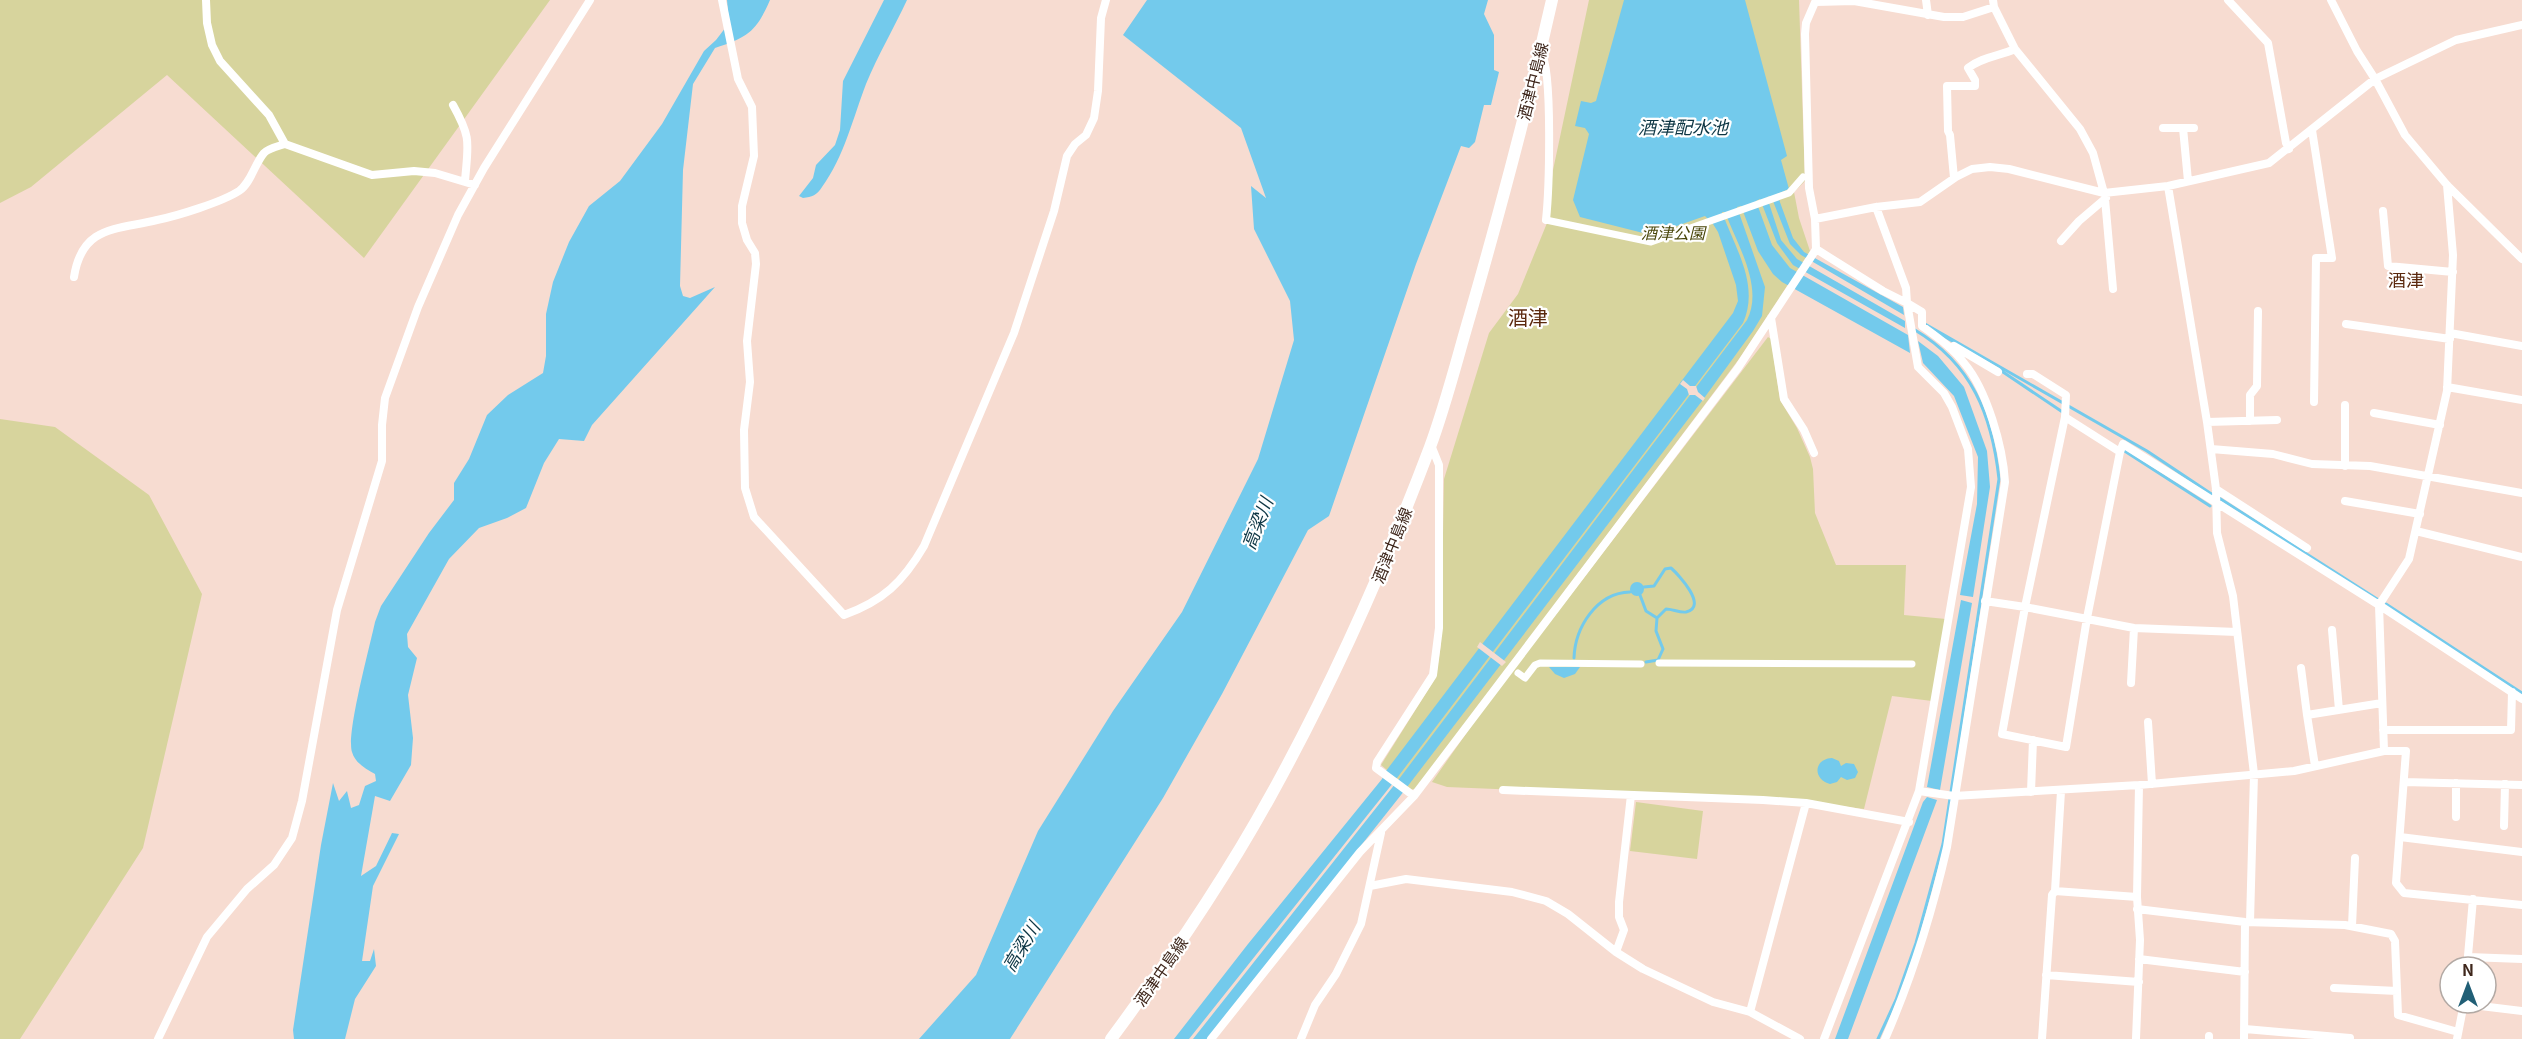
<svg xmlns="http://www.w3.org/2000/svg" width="2522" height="1039" font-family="Georgia,'Noto Sans JP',serif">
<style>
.green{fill:#d7d49d}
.water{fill:#73caec}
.pier{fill:#f7dcd1}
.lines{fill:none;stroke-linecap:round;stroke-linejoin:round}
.stream{stroke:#73caec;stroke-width:3}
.pedestrian{stroke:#fff;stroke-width:7}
.minor{stroke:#fff;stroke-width:8}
.secondary{stroke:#fff;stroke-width:12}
.labels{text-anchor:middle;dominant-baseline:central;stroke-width:4.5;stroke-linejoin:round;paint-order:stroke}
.street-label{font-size:16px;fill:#3f271c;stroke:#fff}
.park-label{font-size:16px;font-style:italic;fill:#49460a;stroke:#fff}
.water-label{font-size:18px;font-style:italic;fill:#0d3644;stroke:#fff}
.neighbourhood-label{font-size:18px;fill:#5b290e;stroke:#fff}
.quarter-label{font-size:20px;fill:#5b290e;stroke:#fff}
</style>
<rect width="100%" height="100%" fill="#f7dcd1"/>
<!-- green -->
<path class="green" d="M0 0H550L364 258 167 75 31 187 0 203Z
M1589 0H1799L1805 181 1794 192 1799 218 1810 251 1739 359 1417 788 1411 790 1381 765 1436 677 1441 644 1444 479 1489 333 1518 294 1547 223 1553 170Z
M1768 337 1771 339 1780 400 1797 428 1810 457 1813 469 1815 513 1836 565H1906L1904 615 1946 619 1932 701 1892 696 1864 809 1800 801 1447 787 1432 782 1482 711Z
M0 419 55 427 149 495 202 594 143 848 20 1039H0Z
M1636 802 1703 811 1697 859 1630 851Z"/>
<!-- water -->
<path class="water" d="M727 0H770C756 32 748 37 715 48L693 84 683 170 680 286 683 296 690 298 715 287 592 425 584 441 559 439 544 463 526 508 507 518 479 528 449 559 407 634 408 647 417 658 408 695 413 738 411 765 390 801 375 796 361 876 376 866 392 833 399 834 373 886 362 961H370L374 949 376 966 355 999 345 1039H294L293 1030 321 845 333 783 339 801 347 791 351 808 359 805 365 786 376 781 375 774C366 769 355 763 352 752 346 734 370 646 375 622L381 606 429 533 454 500V483L469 459 487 415 508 395 543 373 546 356V314L553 282 569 242 589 206 620 181 662 124 704 51 716 40 729 23Z
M884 0H907C894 28 878 55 866 84 853 118 844 157 822 187 817 195 812 197 803 198L799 196 813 178 816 165 835 145 840 130 843 81Z
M1147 0H1488L1484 14 1494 35V70L1499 72 1491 105H1484L1475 142 1469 148 1461 146 1416 264 1329 516 1308 530 1222 694 1163 798 1010 1039H919L976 975 1038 831 1113 711 1182 612 1258 459 1294 340 1290 301 1254 229 1251 186 1266 198 1241 128 1123 35Z
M1624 0H1745L1787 156 1781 160 1789 189 1777 194 1793 238 1804 252 1903 307 1904 315 1801 255 1790 244 1771 196 1767 197 1781 240 1797 259 1905 321V328L1793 265 1777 243 1760 199 1756 201 1772 245 1790 268 1908 335 1910 353 1782 282 1773 274 1758 251 1741 206 1737 207 1765 287 1762 316 1753 331 1702 401 1401 795 1208 1039H1193L1399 779 1747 320C1764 287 1737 244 1725 212H1722C1735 248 1760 285 1743 323L1397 778 1189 1039H1174L1248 944 1382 779 1386 771 1733 313 1738 301 1736 285 1718 232 1713 224 1705 216 1651 235 1580 217 1573 200 1589 134 1585 128 1575 126 1581 101 1591 103 1596 101Z
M1918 341 1938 356 1964 387 1987 451 1990 487 1973 597 1960 595 1977 504 1978 457 1954 396 1923 363Z
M1630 589a7 7 0 1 1 14 0a7 7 0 1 1-14 0Z
M1961 600 1972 603 1940 790 1927 787Z
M1549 667H1580L1575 674 1564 678 1555 674Z
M1832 758 1839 761 1841 766 1846 763 1854 764 1858 772 1855 778 1847 780 1841 777 1837 782 1830 784C1813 780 1813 759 1832 758Z
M1927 797 1937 800 1848 1039H1835L1923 802Z"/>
<!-- pier -->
<path class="pier" d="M1683 380 1690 386H1696L1698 392 1705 398 1703 401 1695 395H1689L1687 389 1680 384Z
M1480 642 1506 662 1502 666 1477 647Z"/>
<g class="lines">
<!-- stream -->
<path class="stream" d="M1925 324 2147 451 2213 495
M1938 333 1956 343
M2000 370 2064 413
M2123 450 2210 506
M2219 498 2377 599
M1644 587 1654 586 1665 569 1671 568C1678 574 1709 607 1686 612 1680 613 1672 609 1666 609L1657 618
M1640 595 1646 611 1657 618 1656 631 1663 649 1658 660 1646 662
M2386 604 2522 693
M1574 658C1575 628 1596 593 1630 592
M1878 1039 1896 1000 1916 943 1943 844 1999 479C1992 415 1972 364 1915 330"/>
<!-- pedestrian -->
<path class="pedestrian" d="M1546 220 1651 242 1789 193 1803 177
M1659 663 1912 664
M1518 673 1525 678 1535 665 1540 663 1641 664"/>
<!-- minor -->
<path class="minor" d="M206 0 207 23 212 45 220 61 269 115 285 144 372 175 414 171 435 173 475 185
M722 0 738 79 752 107 754 156 742 206V223L747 240 755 253 756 264 747 341 750 382 744 430 745 488 754 517 844 615C883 601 903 582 924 546L1014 333 1054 211 1067 156 1075 144 1086 135 1094 118 1098 91 1101 18 1106 0
M1926 0 1928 15
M1993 0 1994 7 2015 49 2080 129 2093 153 2104 193
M2228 0 2268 43 2286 143 2289 149
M2331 0 2357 51 2375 79 2405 135 2447 185 2522 259
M1816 2 1854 1 1944 17H1963L1994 7
M1541 52C1553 71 1549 192 1546 220
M453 105C472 139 468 143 465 181
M2163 128H2194
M2183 128 2188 181
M2312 130 2332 258H2316L2314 402
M1954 178 1950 135 1948 131 1947 86H1975V80L1968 68C1982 57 1999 56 2015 49
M2168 186 2207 422 2216 489 2217 533 2233 596 2254 774 2250 922
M2105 199 2113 289
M1876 207 1906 288 1907 303 1922 312V326C1937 337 1953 348 1964 363 1987 390 2003 447 2005 482L1947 847C1932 913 1912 977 1885 1039
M2383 211 2388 266 2453 272
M1815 219 1876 207 1920 202 1956 177 1972 169 1990 167 2009 169 2104 193 2168 186 2269 163 2375 79 2456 40 2522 25
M2061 241 2079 221 2106 198
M1816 249 1883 291 1907 303 1918 367 1944 393 1952 407 1968 449 1971 487 1919 791 1824 1039
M74 277C82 225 117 230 157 220 177 216 222 202 239 191 251 183 255 163 264 153 269 148 279 146 285 144
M1771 318 1784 399 1804 430 1814 453
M2346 324 2450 339
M2450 333 2522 346
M1954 346 1998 372
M2027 374H2033L2066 395 2065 417
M2447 387 2522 400
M2374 413 2440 425
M2065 417 2120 452 2087 618 2066 747 2002 734 2025 607Z
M2250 421V395L2257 386 2258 311
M2207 422 2277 420
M2211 449 2273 454 2312 464 2370 466 2522 493
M2120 452 2123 444 2379 605 2522 699
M2345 466V405
M2216 489 2307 548
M2345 501 2420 514
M2416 531 2522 557
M1985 601 2025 607 2134 628 2237 632
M2332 630 2339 710
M2301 668 2307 715
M2131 683 2134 628
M2148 722 2152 784
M2383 730H2511L2512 692
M2384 751 2379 605 2409 559 2447 391 2453 255 2447 185
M2315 766 2307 715 2382 703
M2404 782 2522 785
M2456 783V817
M1503 790 1763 800 1806 803 1909 822
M1919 791 1954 796 2139 785 2294 771 2384 751H2406L2396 883 2404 893 2522 905
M2031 792 2033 740
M1414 796 1376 768 1377 762 1433 675 1439 628V465L1431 445
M2504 826 2505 784
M2400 837 2522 852
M1370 886 1406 879 1512 892 1546 901 1568 914 1616 952 1643 969 1713 1002 1750 1012 1800 1039
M2055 891 2061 791
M2137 909 2245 922 2345 925 2391 934 2395 941 2398 1015 2458 1032
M2352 926 2355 858
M1616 952 1624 930 1619 917V902L1631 795
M2468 957 2522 959
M2139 959 2245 972
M2467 967 2473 899
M2046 975 2139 982
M2334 988 2397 991
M2464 1004 2522 1011
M1750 1012 1806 803
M2245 1029 2350 1038
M158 1039 207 937 247 889 274 865 292 838 302 801 337 610 382 461V425L385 398 418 307 458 215 484 168 590 0
M1211 1039 1360 852 1414 796 1738 368 1813 254 1816 249 1815 219 1809 188 1805 34 1806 23 1816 0
M1301 1039 1315 1005 1336 974 1361 924 1381 833
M2042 1039 2052 895 2055 891 2137 897
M2136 1039 2140 940 2137 897 2139 785
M2209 1039V1036
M2244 1039 2245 922
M2457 1039 2464 1003"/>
<!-- secondary -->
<path class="secondary" d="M1111 1039C1169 961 1224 881 1271 795 1333 683 1385 566 1430 447 1446 404 1457 359 1470 315 1500 211 1528 106 1552 0"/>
</g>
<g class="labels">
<!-- street labels -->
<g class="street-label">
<text transform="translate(1532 81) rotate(-76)">酒津中島線</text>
<text transform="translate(1391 545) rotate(-68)">酒津中島線</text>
<text transform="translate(1160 971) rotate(-55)">酒津中島線</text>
</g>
<!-- park labels -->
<g class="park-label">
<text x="1673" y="232">酒津公園</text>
</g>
<!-- water labels -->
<g class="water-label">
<text x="1683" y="126">酒津配水池</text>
<text transform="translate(1256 523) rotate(-69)">高梁川</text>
<text transform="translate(1020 946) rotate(-59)">高梁川</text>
</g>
<!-- neighbourhood labels -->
<g class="neighbourhood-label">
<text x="2406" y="279">酒津</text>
</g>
<!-- quarter labels -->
<g class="quarter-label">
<text x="1528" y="316">酒津</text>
</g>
</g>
<!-- north arrow -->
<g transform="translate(2468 985)"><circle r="28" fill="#ffffff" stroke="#b2a9a4" stroke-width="1.5"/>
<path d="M0-4.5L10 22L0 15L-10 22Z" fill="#215f76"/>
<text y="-9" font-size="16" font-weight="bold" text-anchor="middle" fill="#3f271c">N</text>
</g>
</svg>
